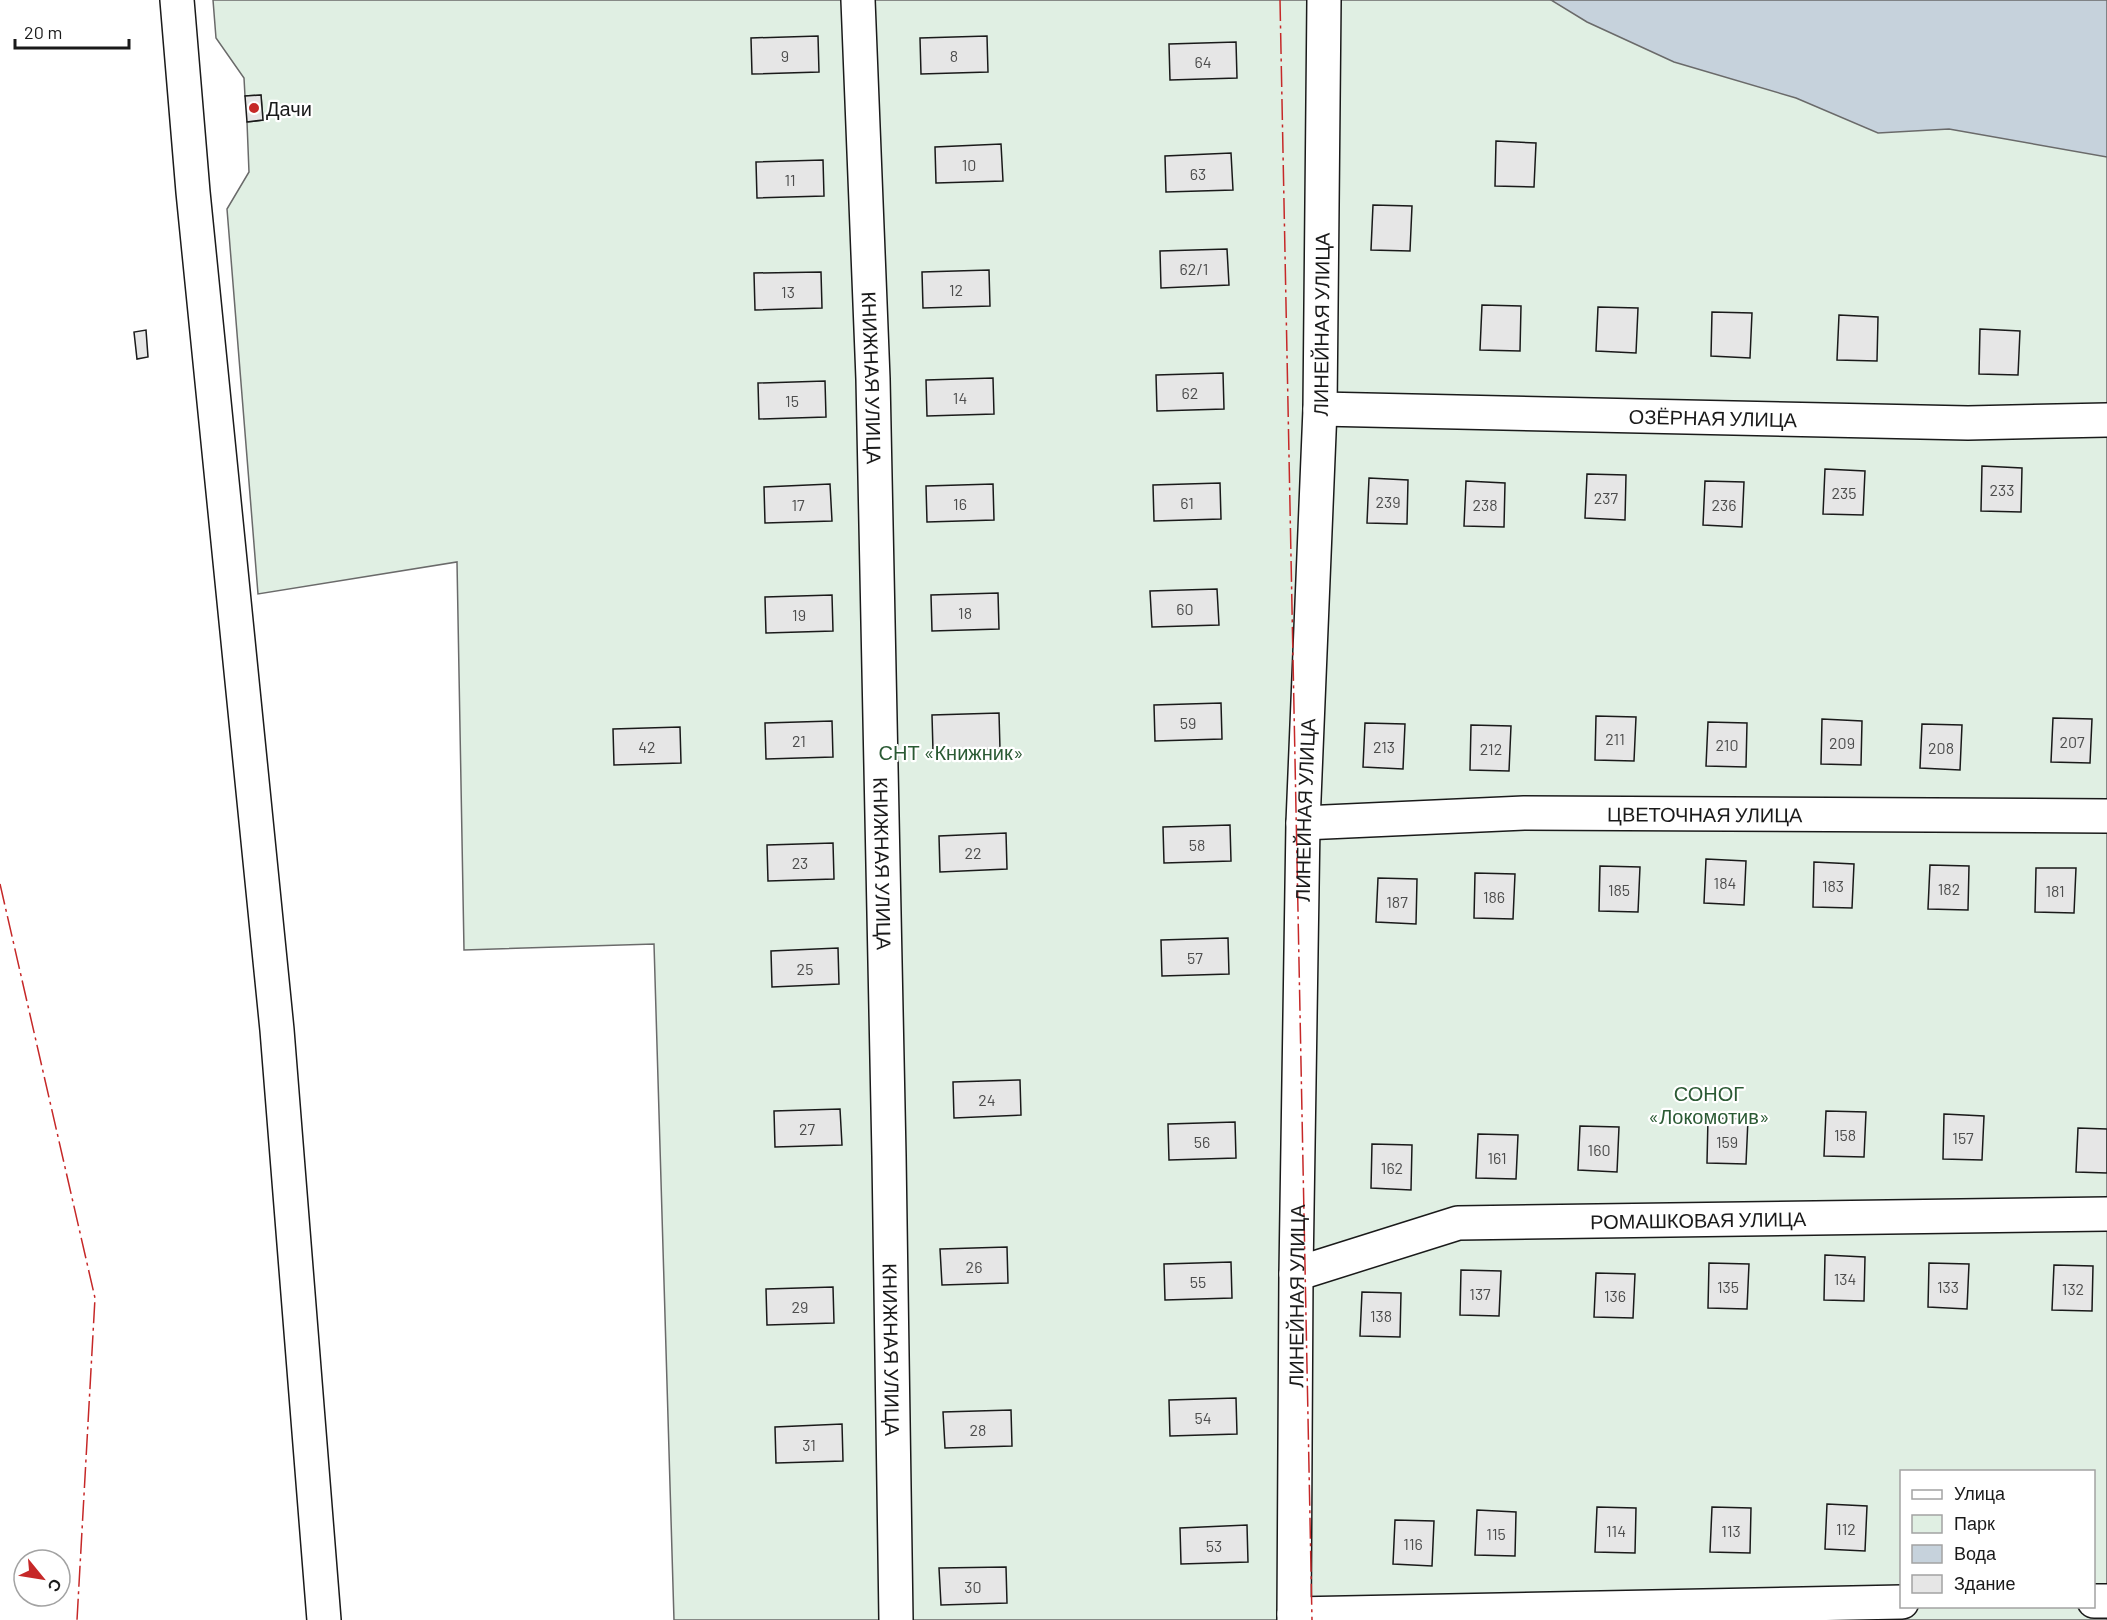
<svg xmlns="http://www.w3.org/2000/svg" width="2107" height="1620" font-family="Barlow,sans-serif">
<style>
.green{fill:#e0efe3;stroke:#6a6a6a;stroke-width:1.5;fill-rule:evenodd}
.water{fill:#c6d2dc;stroke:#6a6a6a;stroke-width:1.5}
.building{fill:#e6e6e6;stroke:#1a1a1a;stroke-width:1.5}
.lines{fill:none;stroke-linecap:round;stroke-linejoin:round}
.street-casing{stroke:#1a1a1a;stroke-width:36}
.highway-casing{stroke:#1a1a1a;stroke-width:36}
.street{stroke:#fff;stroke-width:33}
.highway{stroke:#fff;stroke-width:33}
.power{stroke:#c62828;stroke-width:1.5;stroke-dasharray:21 4.5 3 4.5;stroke-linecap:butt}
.poi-dot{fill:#c62828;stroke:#fff;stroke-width:2}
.labels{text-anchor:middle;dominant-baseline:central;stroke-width:4.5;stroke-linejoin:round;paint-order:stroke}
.number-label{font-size:16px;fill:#4d4d4d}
.poi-label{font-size:20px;fill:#1a1a1a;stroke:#fff;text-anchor:start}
.street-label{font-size:20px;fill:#1a1a1a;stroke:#fff}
.park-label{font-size:20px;fill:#2b5a34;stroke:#fff}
</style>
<rect width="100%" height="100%" fill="#fff"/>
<!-- green -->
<path class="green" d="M213 0H1321L1293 1620H674L654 944 464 950 457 562 258 594 227 209 249 172 247 122 263 120 261 95 245 96 244 78 216 38Z
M1324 0H2107V1620H1304ZM1902 1472H2094V1606H1902Z"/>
<!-- water -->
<path class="water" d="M1551 0H2107V157L1949 129 1878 133 1796 98 1674 62 1587 22Z"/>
<!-- building -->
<path class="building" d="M818 36 819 72 752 74 751 38Z
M987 36 988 72 921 74 920 38Z
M1236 42 1237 78 1170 80 1169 44Z
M261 95 263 120 247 122 245 96Z
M1496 141 1536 143 1534 187 1495 186Z
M1001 144 1003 181 936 183 935 147Z
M1231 153 1233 190 1166 192 1165 156Z
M823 160 824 196 757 198 756 162Z
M1373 205 1412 206 1410 251 1371 250Z
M1227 249 1229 285 1161 288 1160 251Z
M989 270 990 306 923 308 922 272Z
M821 272 822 308 755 310 754 273Z
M1482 305 1521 306 1520 351 1480 350Z
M1598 307 1638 308 1636 353 1596 351Z
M1712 312 1752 313 1750 358 1711 356Z
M1839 315 1878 317 1877 361 1837 360Z
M1980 329 2020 331 2018 375 1979 374Z
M146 330 148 357 137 359 134 332Z
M1223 373 1224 409 1157 411 1156 375Z
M993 378 994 414 927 416 926 380Z
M825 381 826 417 759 419 758 383Z
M1982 466 2022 468 2021 512 1981 511Z
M1825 469 1865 471 1863 515 1823 514Z
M1587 474 1626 475 1625 520 1585 518Z
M1369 478 1408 480 1407 524 1367 523Z
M1466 481 1505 483 1504 527 1464 526Z
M1705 481 1744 482 1742 527 1703 525Z
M1220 483 1221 519 1154 521 1153 485Z
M830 484 832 521 765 523 764 487Z
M993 484 994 520 927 522 926 486Z
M1217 589 1219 625 1152 627 1150 591Z
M998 593 999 629 932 631 931 595Z
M832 595 833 631 766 633 765 597Z
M1221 703 1222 739 1155 741 1154 705Z
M999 713 1000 749 933 751 932 715Z
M1596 716 1636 717 1634 761 1595 760Z
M2053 718 2092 719 2090 763 2051 762Z
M1822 719 1862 721 1861 765 1821 764Z
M832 721 833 757 766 759 765 723Z
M1708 722 1747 723 1746 767 1706 766Z
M1365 723 1405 724 1403 769 1363 767Z
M1922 724 1962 725 1960 770 1920 768Z
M1471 725 1511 726 1509 771 1470 770Z
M680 727 681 763 614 765 613 729Z
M1230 825 1231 861 1164 863 1163 827Z
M1006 833 1007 869 940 872 939 836Z
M833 843 834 879 768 881 767 845Z
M1706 859 1746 861 1744 905 1704 903Z
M1814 862 1854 864 1852 908 1813 907Z
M1930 865 1969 866 1968 910 1928 909Z
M1600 866 1640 867 1638 912 1599 911Z
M2036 868H2076L2074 913 2035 912Z
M1475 873 1515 874 1513 919 1474 918Z
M1378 878 1417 879 1416 924 1376 922Z
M1228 938 1229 974 1162 976 1161 940Z
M838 948 839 984 772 987 771 951Z
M1020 1080 1021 1115 954 1118 953 1082Z
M840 1109 842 1145 775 1147 774 1111Z
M1826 1111 1866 1112 1864 1157 1824 1156Z
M1944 1114 1984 1116 1982 1160 1943 1159Z
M1708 1118 1748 1119 1746 1164 1707 1163Z
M1235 1122 1236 1158 1169 1160 1168 1124Z
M1580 1126 1619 1127 1617 1172 1578 1170Z
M2078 1128 2107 1129V1173L2076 1172Z
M1478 1134 1518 1135 1516 1179 1476 1178Z
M1372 1144 1412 1145 1411 1190 1371 1188Z
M1007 1247 1008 1283 942 1285 940 1249Z
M1825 1255 1865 1257 1864 1301 1824 1300Z
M1231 1262 1232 1298 1165 1300 1164 1264Z
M1709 1263 1749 1264 1747 1309 1708 1308Z
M1929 1263 1969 1264 1967 1309 1928 1307Z
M2054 1265 2093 1266 2092 1311 2052 1310Z
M1461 1270 1501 1271 1499 1316 1460 1315Z
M1596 1273 1635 1274 1633 1318 1594 1317Z
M833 1287 834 1323 767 1325 766 1289Z
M1362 1292 1401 1293 1400 1337 1360 1336Z
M1236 1398 1237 1434 1170 1436 1169 1400Z
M1011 1410 1012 1446 945 1448 943 1412Z
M842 1424 843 1461 776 1463 775 1427Z
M1827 1504 1867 1506 1865 1551 1825 1549Z
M1597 1507 1636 1508 1635 1553 1595 1552Z
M1712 1507 1751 1508 1750 1553 1710 1552Z
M1477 1510 1516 1512 1515 1556 1475 1555Z
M1395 1520 1434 1521 1432 1566 1393 1564Z
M1247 1525 1248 1562 1181 1564 1180 1528Z
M1006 1567 1007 1603 941 1605 939 1568Z"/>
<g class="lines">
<defs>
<g id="street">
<path id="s1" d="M858 0 873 379 889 1156 896 1620"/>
<path id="s2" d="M1320 409 1968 423 2107 420"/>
<path id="s3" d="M1303 823 1524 813 2107 816"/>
<path id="s4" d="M1296 1274 1458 1223 2107 1214"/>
<path d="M2094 1601H2107"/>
<path d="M1294 1614 1902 1602"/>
<path id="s5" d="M1294 1620 1296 1274 1303 823 1320 409 1324 0"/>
</g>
<path id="highway" d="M177 0 193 192 277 1030 324 1620"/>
</defs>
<!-- street casing -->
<use href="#street" class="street-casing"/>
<!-- highway casing -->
<use href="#highway" class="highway-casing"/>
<!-- street -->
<use href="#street" class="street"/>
<!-- highway -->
<use href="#highway" class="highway"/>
<!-- power -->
<path class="power" d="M1280 0 1312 1620
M0 884 95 1298 77 1620"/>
</g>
<!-- markers -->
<circle class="poi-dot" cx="254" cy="108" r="6"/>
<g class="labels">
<!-- number labels -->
<g class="number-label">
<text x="785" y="55">9</text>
<text x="954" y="55">8</text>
<text x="1203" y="61">64</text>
<text x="969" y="164">10</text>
<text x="1198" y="173">63</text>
<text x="790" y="179">11</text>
<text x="1194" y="268">62/1</text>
<text x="956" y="289">12</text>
<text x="788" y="291">13</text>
<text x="1190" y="392">62</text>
<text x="960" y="397">14</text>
<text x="792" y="400">15</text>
<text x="2002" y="489">233</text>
<text x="1844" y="492">235</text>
<text x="1606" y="497">237</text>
<text x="1388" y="501">239</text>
<text x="1187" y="502">61</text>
<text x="960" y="503">16</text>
<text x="798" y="504">17</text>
<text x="1485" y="504">238</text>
<text x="1724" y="504">236</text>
<text x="1185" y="608">60</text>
<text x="965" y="612">18</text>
<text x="799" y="614">19</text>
<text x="1188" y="722">59</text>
<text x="1615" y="738">211</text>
<text x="799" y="740">21</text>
<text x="2072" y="741">207</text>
<text x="1842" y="742">209</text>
<text x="1727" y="744">210</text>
<text x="647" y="746">42</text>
<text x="1384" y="746">213</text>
<text x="1941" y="747">208</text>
<text x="1491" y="748">212</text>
<text x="1197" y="844">58</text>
<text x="973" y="852">22</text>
<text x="800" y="862">23</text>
<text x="1725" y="882">184</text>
<text x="1833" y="885">183</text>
<text x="1949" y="888">182</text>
<text x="1619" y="889">185</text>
<text x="2055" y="890">181</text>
<text x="1494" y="896">186</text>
<text x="1397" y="901">187</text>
<text x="1195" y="957">57</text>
<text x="805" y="968">25</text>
<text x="987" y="1099">24</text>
<text x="807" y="1128">27</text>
<text x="1845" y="1134">158</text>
<text x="1963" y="1137">157</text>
<text x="1202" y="1141">56</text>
<text x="1727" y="1141">159</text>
<text x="1599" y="1149">160</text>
<text x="1497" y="1157">161</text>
<text x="1392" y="1167">162</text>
<text x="974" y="1266">26</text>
<text x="1845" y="1278">134</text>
<text x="1198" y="1281">55</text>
<text x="1728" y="1286">135</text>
<text x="1948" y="1286">133</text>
<text x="2073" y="1288">132</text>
<text x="1480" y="1293">137</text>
<text x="1615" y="1295">136</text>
<text x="800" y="1306">29</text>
<text x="1381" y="1315">138</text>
<text x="1203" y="1417">54</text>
<text x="978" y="1429">28</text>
<text x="809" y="1444">31</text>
<text x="1846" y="1528">112</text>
<text x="1616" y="1530">114</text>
<text x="1731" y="1530">113</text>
<text x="1496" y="1533">115</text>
<text x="1413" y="1543">116</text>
<text x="1214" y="1545">53</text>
<text x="973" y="1586">30</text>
</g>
<!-- poi labels -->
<g class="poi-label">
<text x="266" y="108">Дачи</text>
</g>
<!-- street labels -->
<g class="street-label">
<text stroke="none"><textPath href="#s5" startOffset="1296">ЛИНЕЙНАЯ УЛИЦА</textPath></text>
<text stroke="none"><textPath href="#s1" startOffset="378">КНИЖНАЯ УЛИЦА</textPath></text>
<text stroke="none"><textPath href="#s2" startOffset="393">ОЗЁРНАЯ УЛИЦА</textPath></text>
<text stroke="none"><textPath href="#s5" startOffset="810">ЛИНЕЙНАЯ УЛИЦА</textPath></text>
<text stroke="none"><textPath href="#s3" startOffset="402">ЦВЕТОЧНАЯ УЛИЦА</textPath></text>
<text stroke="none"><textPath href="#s1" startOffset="864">КНИЖНАЯ УЛИЦА</textPath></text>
<text stroke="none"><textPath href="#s4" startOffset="410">РОМАШКОВАЯ УЛИЦА</textPath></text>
<text stroke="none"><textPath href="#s5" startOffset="324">ЛИНЕЙНАЯ УЛИЦА</textPath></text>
<text stroke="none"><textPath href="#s1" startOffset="1350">КНИЖНАЯ УЛИЦА</textPath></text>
</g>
<!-- park labels -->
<g class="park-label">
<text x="951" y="752">СНТ «Книжник»</text>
<text x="1709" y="1093">СОНОГ<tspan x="1709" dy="23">«Локомотив»</tspan></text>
</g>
</g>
<!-- legend -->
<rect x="1900" y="1470" width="195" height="138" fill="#ffffff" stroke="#a3a3a3" stroke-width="1.5"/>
<rect x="1912" y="1490" width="30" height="9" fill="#ffffff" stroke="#a3a3a3" stroke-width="1.5"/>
<text x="1954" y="1500" font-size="18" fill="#1a1a1a">Улица</text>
<rect x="1912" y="1515" width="30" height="18" fill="#e0efe3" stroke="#a3a3a3" stroke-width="1.5"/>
<text x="1954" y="1530" font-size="18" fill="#1a1a1a">Парк</text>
<rect x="1912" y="1545" width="30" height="18" fill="#c6d2dc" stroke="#a3a3a3" stroke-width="1.5"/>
<text x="1954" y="1560" font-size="18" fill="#1a1a1a">Вода</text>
<rect x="1912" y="1575" width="30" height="18" fill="#e6e6e6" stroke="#a3a3a3" stroke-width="1.5"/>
<text x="1954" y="1590" font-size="18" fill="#1a1a1a">Здание</text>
<!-- north arrow -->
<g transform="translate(42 1578) rotate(120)"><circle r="28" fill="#ffffff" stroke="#a3a3a3" stroke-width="1.5"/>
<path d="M0-4.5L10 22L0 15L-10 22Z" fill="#c62828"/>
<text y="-9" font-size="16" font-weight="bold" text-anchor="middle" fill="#1a1a1a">С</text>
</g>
<!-- scale -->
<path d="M15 39v9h114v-9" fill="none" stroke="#1a1a1a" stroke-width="3"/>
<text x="24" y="39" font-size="18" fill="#1a1a1a" stroke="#ffffff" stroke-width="4.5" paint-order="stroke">20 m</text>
</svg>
